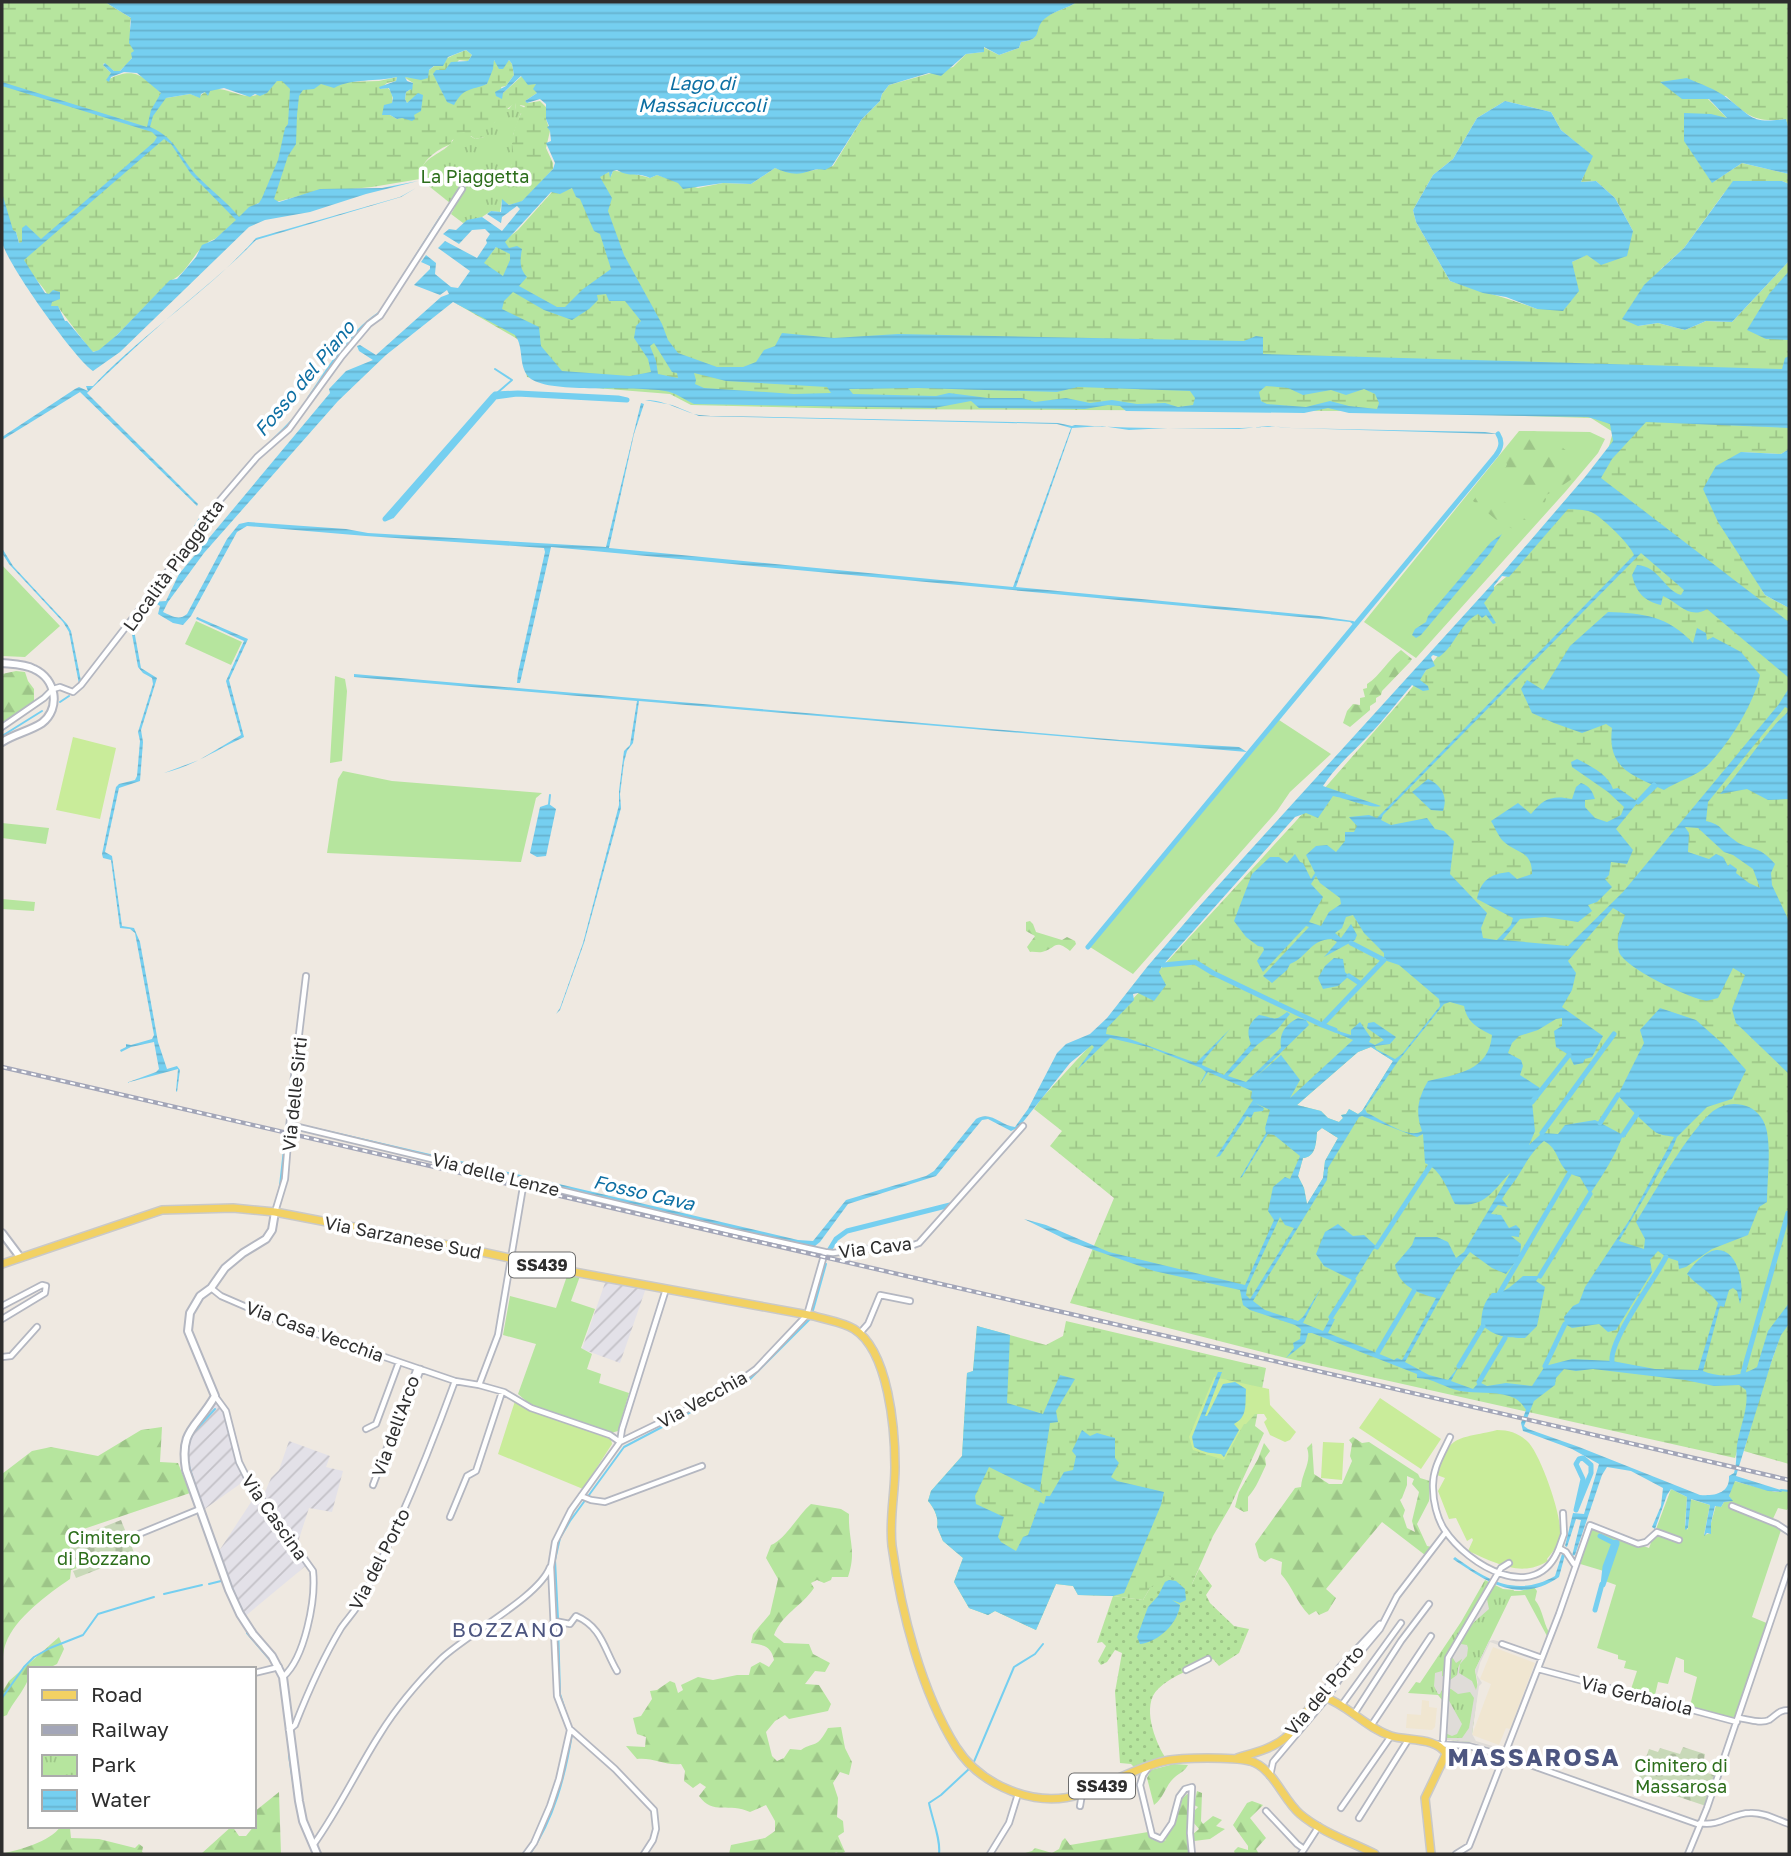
<svg xmlns="http://www.w3.org/2000/svg" width="1791" height="1856" font-family="'Golos Text',sans-serif">
<style>
.industrial{fill:url(#industrial-furrows)}
.education{fill:#f0e6d1}
.grass{fill:#b6e59e}
.forest{fill:url(#forest-firs);fill-rule:evenodd}
.wetland{fill:url(#wetland-marsh);fill-rule:evenodd}
.cemetery{fill:url(#cemetery-stones)}
.park{fill:url(#park-tufts)}
.garden{fill:url(#garden-dots)}
.pitch{fill:#c9ec9a}
.plaza{fill:#dfdcd8;fill-rule:evenodd}
.water{fill:url(#water-rules);fill-rule:evenodd}
.lines{fill:none;stroke-linecap:round;stroke-linejoin:round}
.stream{stroke:#75cff0;stroke-width:2}
.canal{stroke:#75cff0;stroke-width:5}
.street-casing{stroke:#b4b7c1;stroke-width:8}
.secondary-casing{stroke:#b4b7c1;stroke-width:10}
.primary-casing{stroke:#c9c9c9;stroke-width:10}
.street{stroke:#fff;stroke-width:4.5}
.secondary{stroke:#fff;stroke-width:6}
.primary{stroke:#f2d163;stroke-width:7}
.rail-casing{stroke:#a3a6b8;stroke-width:4.5}
.rail{stroke:#fff;stroke-width:2;stroke-dasharray:5;stroke-linecap:butt}
.labels{text-anchor:middle;dominant-baseline:central;stroke-width:7;stroke-linejoin:round;paint-order:stroke}
.shield{fill:#fff;stroke:#6d6d6d;stroke-width:2}
.shield-label{font-size:16px;font-weight:bold;fill:#2e2e2e}
.park-label{font-size:18px;fill:#2c6e1b;stroke:#fff}
.street-label{font-size:18px;fill:#2e2e2e;stroke:#fff}
.water-label{font-size:19px;font-style:italic;fill:#0d6fa3;stroke:#fff}
.quarter-label{font-size:21px;letter-spacing:2px;fill:#4d5680;stroke:#fff}
.district-label{font-size:24px;font-weight:bold;letter-spacing:2px;fill:#4d5680;stroke:#fff}
</style>
<defs>
<pattern id="industrial-furrows" width="10" height="10" patternUnits="userSpaceOnUse" patternTransform="scale(1.75)"><rect width="10" height="10" fill="#e3e1e8"/><path d="M-1 1l2-2M0 10L10 0M9 11l2-2" fill="none" stroke="#c3c1c7"/></pattern>
<pattern id="forest-firs" width="22" height="20" patternUnits="userSpaceOnUse" patternTransform="scale(1.75)"><rect width="22" height="20" fill="#b6e59e"/><path d="M5 1l3.5 6h-7zM16 11l3.5 6h-7z" fill="#9dc588"/></pattern>
<pattern id="wetland-marsh" width="20" height="14" patternUnits="userSpaceOnUse" patternTransform="scale(1.75)"><rect width="20" height="14" fill="#b6e59e"/><path d="M1 5h8M5 5V1M11 12h8M15 12V8" fill="none" stroke="#9dc588"/></pattern>
<pattern id="cemetery-stones" width="16" height="16" patternUnits="userSpaceOnUse" patternTransform="scale(1.75)"><rect width="16" height="16" fill="#c8d9b8"/><path d="M2 7V4a2 2 0 0 1 4 0v3zM10 15v-3a2 2 0 0 1 4 0v3z" fill="#acbb9e"/></pattern>
<pattern id="park-tufts" width="24" height="20" patternUnits="userSpaceOnUse" patternTransform="scale(1.75)"><rect width="24" height="20" fill="#b6e59e"/><path d="M3 7l-1-3M5 7V3M7 7l1-3M15 17l-1-3M17 17v-4M19 17l1-3" fill="none" stroke="#9dc588"/></pattern>
<pattern id="garden-dots" width="8" height="8" patternUnits="userSpaceOnUse" patternTransform="scale(1.75)"><rect width="8" height="8" fill="#b6e59e"/><path d="M2 2h.1M6 6h.1" fill="none" stroke="#9dc588" stroke-width="1.8" stroke-linecap="round"/></pattern>
<pattern id="water-rules" width="6" height="5" patternUnits="userSpaceOnUse" patternTransform="scale(1.75)"><rect width="6" height="5" fill="#75cff0"/><path d="M0 2.5h6" fill="none" stroke="#66b2ce"/></pattern>
</defs>
<rect width="100%" height="100%" fill="#efe9e1"/>
<!-- industrial -->
<path class="industrial" d="M606 1280 646 1288 620 1363 582 1349Z
M215 1396 226 1411 239 1462 247 1479 202 1511 186 1470 184 1441Z
M289 1441 330 1456 326 1467 343 1471 332 1512 309 1508 296 1548 308 1564 243 1618 217 1554 257 1493 262 1499 271 1478 279 1470Z"/>
<!-- education -->
<path class="education" d="M1493 1647 1535 1663 1510 1729 1506 1728 1499 1745 1472 1735 1491 1684 1480 1679Z
M1422 1700 1429 1701V1707L1437 1708 1435 1727 1432 1730 1406 1728 1407 1714 1421 1715Z"/>
<!-- grass -->
<path class="grass" d="M1519 431 1590 432 1605 439 1598 453 1566 491 1416 658 1364 622Z
M2 565 60 626 25 657 2 656Z
M196 621 242 642 231 665 185 644Z
M335 676 345 679 347 691 342 761 330 763Z
M1279 720 1331 754 1290 792 1277 811 1133 974 1090 947Z
M343 771 392 781 542 793 536 798 521 862 327 853 338 779Z
M2 823 49 828 46 844 2 838Z
M2 899 35 902 34 911 2 909Z
M568 1273 580 1276 571 1301 595 1309 581 1348 592 1354 587 1369 601 1374 599 1383 629 1393 618 1431 611 1433 532 1406 518 1394 536 1344 503 1335 510 1296 556 1308Z
M1734 1481 1775 1492H1782L1781 1490 1789 1491V1507L1787 1510 1778 1508 1771 1523 1781 1530 1752 1617 1769 1624 1736 1719 1690 1706 1697 1677 1684 1672V1660L1676 1657 1668 1684 1658 1682 1654 1699 1630 1692 1637 1671 1624 1668 1626 1661 1618 1659V1655L1597 1648 1616 1585 1605 1581 1607 1572 1577 1563 1590 1527 1649 1548 1671 1489 1687 1497 1685 1525 1688 1530 1690 1499 1710 1505 1704 1535 1711 1533V1523L1716 1505 1721 1507 1724 1502 1731 1501 1729 1496Z
M1534 1587 1537 1591 1535 1600C1543 1610 1543 1622 1549 1632L1547 1636 1525 1595 1510 1596 1507 1591H1520Z"/>
<!-- forest -->
<path class="forest" d="M1534 431 1546 435 1549 441C1564 447 1575 454 1578 471L1575 477 1557 489 1553 486 1552 492 1544 496 1546 499 1544 505 1537 508 1500 484 1503 478 1497 477 1496 472 1506 467 1507 464 1504 460 1509 455 1510 446 1522 437 1524 432Z
M1480 491H1485L1510 505 1528 522 1525 532 1517 531 1499 522 1473 501Z
M1401 650 1412 659 1410 662 1382 691 1381 695 1376 698V702L1370 706V710L1350 727 1343 723 1347 711 1353 704 1360 705V698L1365 697 1363 689 1367 688V684C1380 676 1388 660 1401 650Z
M16 671 25 672 28 681 34 689V703L2 725V674Z
M1030 921 1033 924 1036 932 1062 940 1067 937 1075 941 1076 944 1070 951C1054 938 1056 949 1042 952 1038 953 1034 951 1030 952L1027 947 1035 936 1026 931V922Z
M162 1427 160 1462 178 1463 190 1493 66 1535 77 1568 71 1570 70 1579C48 1594 15 1618 6 1643 3 1650 3 1659 2 1666V1474L32 1451 51 1447 98 1456 141 1430Z
M1353 1437 1362 1443 1369 1442 1418 1474 1420 1478 1430 1481 1429 1501 1417 1524 1427 1546 1432 1547 1425 1555 1382 1522 1326 1589 1336 1598 1328 1611 1319 1615 1316 1611 1309 1615C1297 1603 1292 1586 1281 1574L1282 1562 1271 1558 1265 1562 1259 1558 1255 1544 1295 1488 1301 1487C1302 1472 1312 1462 1307 1448L1312 1443 1314 1474 1329 1484H1342L1352 1461 1350 1456 1352 1444 1349 1440ZM1407 1476 1414 1479 1412 1484 1419 1492 1412 1521 1415 1532 1407 1528 1403 1516 1405 1510 1400 1500 1402 1498 1407 1485Z
M1264 1443 1270 1451 1265 1458 1266 1465C1260 1477 1257 1487 1248 1497V1511L1244 1512 1235 1507 1239 1492 1258 1459Z
M811 1504 841 1509 849 1514C848 1540 857 1550 848 1577H832L831 1580 824 1583 817 1580 811 1583 814 1588C802 1606 782 1614 774 1635L784 1643 809 1644 813 1654 830 1663 825 1672 815 1671 805 1684 819 1685 831 1704 828 1711 789 1719 785 1715 775 1721 766 1732 772 1756 777 1761 784 1758 790 1749 801 1750C816 1740 816 1750 828 1728L841 1727 845 1748 852 1762 849 1775 840 1772 833 1783 838 1798 837 1817 843 1821 844 1832 838 1836 845 1852 840 1854 836 1852 834 1854H729L731 1845 765 1838 775 1831V1821L766 1805 750 1812C729 1802 713 1816 699 1796L706 1787 700 1783 693 1788 684 1781 685 1771 681 1764C666 1766 652 1757 637 1759L626 1746 645 1747 646 1737 637 1734 633 1718 641 1716 652 1699 650 1691 657 1690 670 1681 675 1683 678 1693 683 1690 681 1685 698 1677 713 1680 737 1675H749L751 1667 760 1662 769 1667 774 1660C771 1646 764 1645 751 1643L753 1634 770 1614 778 1579 766 1558 771 1545C785 1540 798 1515 811 1504Z
M59 1637 64 1649 57 1664 47 1669H30C30 1686 14 1699 7 1715L2 1717V1692L9 1681Z
M1174 1764 1188 1765C1184 1772 1181 1772 1175 1777 1166 1784 1164 1798 1154 1805L1147 1778 1151 1770Z
M1197 1791 1202 1793 1201 1821 1203 1824 1213 1816 1222 1820 1216 1826 1225 1829 1210 1839 1194 1841 1193 1834 1199 1829 1193 1822 1195 1810 1198 1807 1194 1805Z
M279 1792 281 1854H201L232 1826 239 1836H246L254 1826V1812Z
M1187 1794 1190 1795 1188 1825 1190 1854H1022L1032 1851 1035 1848 1052 1853 1059 1849 1062 1841 1065 1838 1070 1845 1148 1832 1153 1840 1165 1841 1182 1799Z
M1252 1801 1263 1805 1250 1818 1266 1838 1256 1849 1259 1854H1235L1234 1851 1238 1847 1248 1850V1846L1233 1825 1247 1803Z
M61 1826 70 1828 71 1838 99 1839 135 1848 139 1844 143 1847 142 1852 145 1854H2C20 1849 49 1843 61 1826Z"/>
<!-- wetland -->
<path class="wetland" d="M2 2H105L131 18C127 32 135 43 134 52 133 60 124 66 120 71H114L104 63 103 65 111 73 109 79C136 65 146 78 166 98L190 94 199 97C216 79 234 97 251 96 272 95 283 69 299 60L345 82 379 81 397 77 396 81 387 83 380 89 388 88C396 96 391 105 390 115L397 119 413 115 415 97 407 103 405 99 406 92 411 89 413 83 404 77C425 79 423 73 439 63 448 57 456 54 466 50L472 55 468 61 459 60 439 84 443 94H460L472 87 487 84 493 59 499 66 504 65 509 60 512 64 514 75 506 86 501 87 503 93 522 76 527 82 536 83 537 93 525 101 528 103 540 101 546 107V119L550 131 546 148 553 163V169L532 192 526 184 518 187 517 173 511 167C513 158 512 152 512 144 512 131 519 117 525 106L520 105 519 110H516L515 103 502 113 484 137 475 139 471 136 452 140 451 144C436 150 419 162 420 179L372 187 310 193 280 201 258 203 215 239C194 246 190 273 170 281L109 343 101 350 92 352 58 307H51C51 293 38 283 30 272 25 265 21 255 16 247L19 243 16 232 12 231 2 195Z
M1077 2H1789V130L1786 119C1755 123 1747 116 1726 96L1682 99H1708L1728 119 1713 182 1742 163 1789 174V184L1782 181 1724 193 1684 248 1661 269 1638 326 1658 323 1685 330 1706 321 1732 322 1789 261V449L1781 454 1741 452 1745 562 1765 595 1789 608V1464L1744 1451 1759 1397 1779 1340 1767 1351 1735 1458 1286 1358 1070 1303 1114 1198 1050 1146 1062 1131 1034 1109 1041 1099 1296 821 1406 695 1494 587 1512 572 1605 460 1613 432 1591 418 1356 411 856 409 691 405 670 394 558 385 527 377 519 340 457 304 484 262 496 247 518 230 552 192 572 188 609 172 611 176 613 171C617 170 646 176 650 178L657 175 698 188 723 183 751 184 775 168C798 177 809 170 833 166L862 119 880 101 882 94 889 85 953 67 966 54 983 52V47L999 55 1019 48 1021 42C1046 39 1030 28 1046 17 1057 10 1068 8 1077 2ZM1505 101 1551 112 1561 130 1592 156 1581 182 1596 181 1615 198 1633 231 1572 262 1537 309C1509 298 1479 291 1450 281L1416 222 1413 210 1433 175 1453 159 1477 118ZM1371 1047 1393 1061 1362 1111 1358 1114 1349 1109 1346 1114 1341 1115 1343 1118 1339 1122 1328 1118 1321 1111 1297 1105 1358 1052ZM1322 1128 1338 1138 1325 1161 1323 1178 1307 1204 1304 1188 1298 1176 1303 1158C1316 1157 1316 1143 1317 1132Z
M1066 1321 1266 1368 1255 1426 1264 1433 1230 1507 1213 1536 1192 1584 1150 1588 1143 1600 1113 1596 1078 1595 1073 1586 1056 1584 1036 1630 995 1611 988 1615 969 1608 954 1582 963 1558 943 1541 937 1527C939 1517 934 1508 928 1501L931 1491 962 1456 967 1373 973 1371 977 1326 1046 1345 1063 1336Z"/>
<!-- cemetery -->
<path class="cemetery" d="M121 1520 135 1555 76 1578 73 1571 79 1569 68 1541Z
M1683 1747 1705 1754 1702 1771 1716 1776 1706 1806 1637 1783 1649 1749 1658 1752 1660 1748 1680 1754Z"/>
<!-- park -->
<path class="park" d="M515 101 516 110H519V105L532 111 529 114 521 113 513 135 515 140 512 143 514 158 511 167 515 168 519 175 518 186 526 183 532 192 521 202 509 205 502 200 500 212 491 211 482 217 463 223 451 214 455 207 420 179C419 157 440 156 451 143 454 140 455 136 457 133L464 132 475 139 484 137 486 127 494 123 503 109H509Z
M1485 1580 1503 1589 1514 1590 1475 1670 1478 1688 1471 1742 1440 1739 1442 1700 1438 1695 1408 1693 1416 1682 1420 1683 1461 1622Z"/>
<!-- garden -->
<path class="garden" d="M1199 1569 1212 1586 1206 1595 1210 1603 1234 1626 1249 1629 1239 1653 1219 1666 1213 1659C1195 1668 1172 1675 1158 1689 1141 1705 1155 1741 1165 1757L1136 1769 1131 1764 1120 1763 1115 1692 1122 1653 1115 1650 1107 1662 1101 1665 1098 1661 1106 1646 1102 1642 1097 1643 1113 1596 1143 1600 1150 1588 1166 1575 1192 1584Z"/>
<!-- pitch -->
<path class="pitch" d="M73 737 116 748 100 819 56 810Z
M1214 1377 1269 1389 1270 1405 1296 1432 1290 1440 1285 1442 1270 1435 1264 1422 1267 1419 1264 1414H1255L1246 1424H1244L1224 1460 1193 1450 1189 1437Z
M1380 1398 1441 1439 1421 1469 1359 1428Z
M515 1401 531 1410 611 1439 612 1444 583 1489 498 1454Z
M1497 1430C1509 1430 1518 1433 1527 1441 1540 1452 1563 1518 1560 1535 1559 1544 1553 1552 1547 1559L1548 1561C1521 1578 1496 1563 1468 1551L1473 1540 1472 1538 1467 1541 1456 1518 1449 1519 1438 1491 1445 1478 1437 1475C1449 1433 1457 1440 1497 1430Z
M1323 1442 1344 1443 1342 1480 1321 1478Z"/>
<!-- plaza -->
<path class="plaza" d="M1489 1591 1487 1599 1489 1609 1472 1624 1448 1662V1686L1450 1680 1457 1675 1458 1668 1462 1659 1456 1663 1452 1657 1461 1644 1467 1645 1468 1648 1467 1656 1460 1664 1459 1673 1472 1681 1476 1690 1478 1683 1475 1670 1489 1641 1493 1640 1502 1642 1501 1646 1490 1642 1480 1663 1477 1675 1482 1683 1479 1686 1472 1734 1476 1741 1499 1748 1498 1750 1471 1742 1440 1739 1443 1688 1440 1694H1438L1434 1686 1435 1673 1442 1671V1676L1444 1677 1447 1657ZM1446 1688 1451 1689 1458 1694 1470 1692 1474 1698 1469 1728 1462 1738H1446L1445 1735V1733L1452 1736 1457 1734 1462 1724 1447 1697Z"/>
<!-- water -->
<path class="water" d="M105 2H1077C1068 8 1057 10 1047 17 1031 28 1046 39 1021 42L1019 48 999 55 984 47V52L966 54 941 76 929 73 889 85 882 94 880 101 862 119 832 166 825 170C816 168 812 171 803 173 793 175 784 172 775 168L751 184 723 183 683 189 678 183 657 175 650 178C639 172 630 178 617 170L613 171 610 178 609 172 600 177 612 198 608 211 624 255 662 324 668 340 678 353 717 367H743L756 362 764 350 775 346 782 333 834 338 898 334 1244 341 1256 336 1263 337V354L1782 369 1785 358 1789 356V428L1646 422 1612 459 1601 478 1789 622V678L1707 609C1689 620 1679 603 1663 596L1661 605C1644 601 1636 592 1632 575L1637 565C1659 566 1665 591 1681 595L1684 590 1641 553 1383 815 1381 820 1391 825 1427 818 1435 829 1444 831 1454 841 1450 874 1487 913 1481 928 1483 938 1497 940 1511 925 1513 918 1477 899C1481 880 1490 874 1509 872L1517 879 1532 874C1532 850 1517 854 1503 841 1498 836 1495 827 1491 821L1518 803 1531 814C1544 798 1552 795 1572 799L1576 787 1581 783C1590 786 1592 791 1595 799L1585 800V807L1595 818 1607 822 1621 815 1624 807 1608 792 1572 767 1571 762 1577 759C1589 765 1609 775 1613 789L1618 788 1638 802 1616 829 1633 850 1627 864 1611 862 1609 875 1605 879 1612 887 1597 902 1588 905 1592 911 1578 922 1545 917 1520 919 1503 940 1568 946 1623 892 1779 704 1789 688V799L1768 800 1747 789 1720 794C1740 772 1755 748 1774 726 1779 719 1785 717 1789 709L1785 707 1708 802 1706 821C1723 825 1720 830 1733 839 1747 851 1758 843 1775 864L1771 873 1772 885 1789 921V1074L1736 1023 1732 1009 1745 975 1733 968 1718 998C1713 999 1708 1002 1703 1000 1685 996 1625 968 1619 952 1615 939 1621 927 1625 915L1613 908 1568 961 1576 973 1572 990 1562 1007 1603 1036 1592 1057 1585 1059 1583 1063 1574 1065 1569 1055 1556 1047 1554 1031 1562 1026V1018L1556 1019 1538 1030 1519 1036 1512 1043 1508 1053 1521 1060 1523 1066 1520 1075 1540 1088 1532 1102 1535 1131 1529 1145 1542 1133 1558 1134 1565 1125 1595 1120 1623 1135C1615 1156 1603 1175 1590 1194L1580 1177C1554 1171 1563 1151 1544 1141 1531 1152 1525 1165 1516 1179 1511 1186 1506 1192 1502 1199L1508 1207 1498 1205 1491 1214 1501 1215 1509 1228 1516 1225 1520 1229 1519 1237 1511 1236 1521 1244 1520 1256 1506 1274 1492 1268 1470 1252 1456 1270 1405 1362 1429 1375 1448 1380 1459 1366 1451 1381 1473 1389 1479 1382 1487 1386 1506 1383 1532 1386 1545 1366 1572 1359 1612 1361 1655 1369 1698 1370 1718 1303C1711 1292 1696 1285 1687 1274 1693 1265 1704 1252 1716 1250 1739 1248 1745 1288 1740 1304L1737 1291 1733 1288 1729 1290 1724 1307 1720 1306 1703 1371C1719 1378 1741 1377 1757 1367L1768 1331 1789 1303V1324L1781 1335 1772 1360 1736 1476 1781 1490 1782 1492 1768 1491 1735 1481 1729 1496 1733 1501 1724 1502 1721 1507 1715 1506 1711 1523V1534L1707 1533 1704 1536 1710 1505 1691 1499 1688 1528 1685 1530 1687 1497 1671 1489 1667 1495 1655 1529 1652 1527 1661 1506 1663 1488 1631 1471 1607 1467 1602 1475 1575 1555 1572 1556 1581 1520 1576 1519 1567 1547 1565 1546 1573 1513 1584 1514 1599 1464 1572 1449 1523 1431 1521 1423 1526 1410C1522 1403 1517 1398 1509 1396 1493 1391 1476 1394 1460 1391 1445 1388 1433 1378 1417 1378V1374L1312 1333H1308L1305 1343 1286 1358 1294 1348 1293 1343 1300 1339 1301 1329 1295 1325 1250 1310 1243 1305 1240 1290 1154 1271 1071 1242 1024 1219 1046 1225 1109 1252 1245 1285 1274 1220 1268 1211 1273 1187 1285 1177 1290 1179 1300 1156 1274 1135 1268 1134 1242 1177 1240 1178 1266 1133 1265 1128 1270 1110 1255 1103 1264 1108 1263 1111 1254 1112 1251 1118 1247 1116 1220 1156 1216 1157 1253 1100 1251 1098 1252 1091 1208 1072 1199 1086 1206 1072 1201 1068 1148 1047 1110 1038 1077 1070 1094 1047 1092 1045 1070 1063 1019 1127 1011 1131 988 1119 982 1120 936 1176 848 1204 820 1242 815 1246 803 1245 529 1179V1177L798 1240 813 1241 846 1200 926 1176 934 1171 976 1119C991 1110 1001 1126 1015 1127L1028 1109 1057 1053 1066 1044 1090 1034 1107 1018 1147 967 1195 911 1505 570 1585 477 1613 441 1610 424 1588 417 1349 413 1328 408 1304 413 1126 411 1120 406 1108 405 1085 409 979 408 971 401 934 408 694 404C685 400 675 392 665 391 633 385 553 394 531 379 517 368 525 348 515 335L453 302 386 355 338 401 204 553 168 602 163 612C172 616 179 621 187 614L227 539 239 524 248 522 346 529 368 533 606 547 641 403 644 404 634 434 609 548 1013 587 1071 428 1057 424 699 416 672 405 645 400C666 400 680 411 699 415 707 416 715 416 722 416L1012 422 1058 423 1072 426 1075 425C1127 429 1179 428 1232 428 1252 428 1270 425 1291 428L1485 432 1498 434 1290 428 1268 426 1239 429 1168 428 1129 430 1102 426 1072 428 1016 587 1319 616 1353 621 1357 623 1354 625 1350 622 1322 619 551 547 520 683H517L518 673 545 552 544 548 366 536 247 526 237 532 191 616 183 625 173 623 158 614 160 606 157 604 151 607 134 630 141 668 157 678 141 730 143 742 140 781 119 788 105 852 112 856 122 926 134 928 140 942 158 1042 167 1069 177 1066 180 1070 177 1092 176 1091 178 1069 126 1083 156 1072 159 1069 154 1042 131 1047 121 1052 120 1050 126 1047V1044L131 1045 152 1039 154 1035 135 933 130 929 120 928 111 860 103 858 102 854 116 787 119 784 135 780 137 776 140 741 138 732 153 684 152 678 143 673 138 667 131 629 152 602 166 601 179 574 330 393 329 389 346 371 373 360 359 351 357 346 360 345 376 355 441 297 449 294 447 290 440 295 414 285 430 269V266L421 262 426 255 436 263 435 274 451 287 458 288 470 271 438 248 445 241 477 258 487 243 486 240 490 234 485 229 472 230 459 244 443 234 449 229 456 230 467 220 482 217 502 231 520 209 517 206 502 217 501 223 487 214 491 211 501 212 502 199 509 205 522 201 553 169 555 163 546 143 551 141 550 131 547 127 549 126 546 119V104L540 99 527 103 525 101 537 93 533 89 536 84 528 85 521 76 503 93 502 99 496 96 495 92 506 86 514 75 512 64 509 60 503 69H499L494 60 493 69 487 84C470 91 464 87 454 105L447 102 433 74 436 70H445L451 62 468 61 472 55 466 50 448 57 443 66H434L429 70 428 78 421 80 405 77 407 81 413 83 412 91 411 89 406 92 405 99 407 103 418 93 423 95 421 111 414 115 415 119 412 121 402 118 397 119 390 115H382L384 105 392 103 393 98 389 88 380 89 379 87 396 81 397 77C376 82 352 78 334 88L321 84 314 89 303 90 299 96 297 115 296 144 288 156 274 199 279 202 320 189 382 188 418 181 366 194 310 212 265 220 249 227 120 352 93 371C75 359 7 264 2 242 0 227 2 208 2 193L13 230 16 232 19 243 22 242V228L26 225 41 239 154 142 157 137 152 132 2 86V82L147 127 151 110 161 93 137 73 124 72 111 77 109 82 106 80 111 73 103 65 105 63 114 71H120L132 58 131 53 134 51 129 43 131 18ZM277 81H282L290 89 288 124 285 128 278 160 262 198 259 203 249 207 239 217C227 202 213 192 199 178 180 159 178 139 150 127L153 116 166 98 190 94 200 98 201 94 205 92 208 96 210 91 224 88 250 97 255 94 260 96 267 93ZM164 139 171 144 191 174 236 220 214 240 202 245 196 257 177 279 170 280 117 335 99 350 93 352 67 321H65L58 306H51L52 302 60 299V292L53 290 49 294 45 293 24 260ZM572 188 576 197 580 199 594 231 600 234 611 269 583 289 565 307H557L519 286 527 277C519 268 520 260 522 249L517 246 509 248 505 242 551 192 560 194ZM496 247 510 254V260L503 276 484 263ZM513 292 544 310 572 320 589 309 598 300 597 295 606 294 609 301H625L641 321 636 326 634 338 648 359 651 372 630 376 562 371 541 346 539 327 502 309 504 301ZM654 343 672 372 677 373 678 378 658 374 656 361 650 346ZM694 373 726 381 827 387 831 393 794 394 704 388 695 384 696 380ZM1266 386 1288 388 1303 395 1331 390 1346 395 1364 389 1375 394 1379 403 1377 409 1349 406 1330 401 1306 407 1267 404 1261 401 1259 392ZM1078 387 1190 391 1195 398 1193 405 1178 407 1165 403 1137 404 1112 400 1090 403 1066 398 1035 402 1022 398H988L949 393 936 396 853 394 849 389 918 388 1057 392ZM1568 509C1575 510 1584 509 1591 512 1601 516 1631 545 1634 555L1377 818 1369 815 1349 817 1357 826 1354 832H1345V841L1336 852 1327 845 1316 846 1306 855 1315 873 1311 879 1303 863 1300 862 1295 854 1287 863 1279 857H1270L1252 874 1234 921 1246 937 1258 946 1263 947 1264 950 1257 961 1263 972 1306 926 1309 927 1263 976 1272 983 1287 970 1290 964C1308 957 1309 940 1332 939L1337 942 1324 957 1355 940 1357 935 1351 924 1341 938 1335 933 1342 928 1346 917 1353 915 1364 933 1384 953V960L1399 965 1439 999 1440 1006 1402 1054 1395 1059 1376 1049 1375 1046 1390 1044 1396 1037 1374 1022 1368 1023 1367 1028 1384 1040 1375 1045 1369 1042 1371 1038 1360 1022 1351 1030V1035L1335 1030 1334 1032 1353 1040 1290 1098 1300 1080 1281 1055 1257 1076 1309 1025 1306 1020 1298 1018C1285 1025 1279 1033 1281 1048L1246 1082 1228 1076 1257 1045 1277 1030 1290 1014 1287 1012C1273 1023 1274 1017 1259 1015 1248 1024 1246 1031 1251 1044L1224 1075 1202 1065 1203 1061 1230 1029 1196 1063 1127 1038 1106 1034 1107 1028 1134 1000 1133 994 1138 993 1154 1001 1166 985 1159 972 1162 966 1295 817 1306 813 1318 818 1333 796C1345 798 1371 809 1381 806L1323 786C1335 767 1353 752 1368 736 1384 720 1397 702 1412 685L1423 691 1429 690 1428 686 1420 680 1426 670 1435 666 1431 657 1433 655 1439 657C1455 646 1460 623 1478 614L1482 618 1486 615 1493 624 1496 623 1484 603 1494 590V586L1502 576 1509 577ZM1685 827 1698 828 1724 852 1733 855 1753 869 1760 888 1749 883 1736 873 1737 869 1730 864 1728 866 1723 857 1716 854 1709 859 1688 852 1689 833ZM1316 876 1320 883 1340 898 1341 904 1329 912 1321 926 1309 922 1323 897 1311 884ZM1450 1002 1464 1006C1467 1022 1477 1028 1492 1035 1489 1071 1457 1074 1428 1081 1418 1098 1415 1112 1422 1131 1408 1140 1381 1119 1367 1113L1365 1109 1399 1060 1444 1004ZM1371 1047 1393 1061 1362 1111 1358 1114 1349 1109 1346 1114 1341 1115 1343 1118 1339 1122 1328 1118 1321 1111 1297 1105 1358 1052ZM1362 1116 1417 1137 1423 1134 1425 1163C1441 1170 1447 1188 1455 1204 1486 1208 1492 1191 1511 1172L1464 1252 1456 1258 1448 1242 1437 1237H1415L1412 1245 1395 1265C1399 1286 1417 1293 1436 1298L1402 1360 1397 1358 1394 1360 1328 1333 1335 1319 1330 1318 1323 1331 1303 1323 1321 1288 1303 1317 1298 1321 1265 1310 1253 1301 1327 1180 1328 1168 1359 1117ZM1322 1128 1338 1138 1325 1161 1323 1178 1307 1204 1304 1188 1298 1176 1303 1158C1316 1157 1316 1143 1317 1132ZM1280 1217 1285 1225 1294 1228 1250 1299 1246 1295 1247 1288ZM1564 1369 1576 1371 1593 1369 1685 1380 1714 1386 1739 1385 1746 1390C1749 1407 1740 1427 1737 1445 1736 1454 1737 1463 1734 1473L1729 1476C1730 1494 1714 1496 1700 1495L1579 1447 1528 1429 1524 1426 1534 1401 1555 1385 1556 1378Z
M1687 78C1700 84 1716 89 1727 98 1753 117 1750 124 1786 119L1789 130V174L1742 163 1712 183 1684 141V113L1711 114 1727 118 1709 99H1682L1660 82Z
M1505 101 1551 112 1561 130 1593 156 1581 182 1596 181 1615 198 1633 231 1627 256 1601 265 1587 255 1572 262 1579 291 1563 311 1537 309 1506 297 1483 293 1450 281 1416 222 1413 210 1433 175 1453 159 1477 118Z
M1733 181H1782L1789 184V261L1732 322 1706 321 1685 330 1658 323 1638 326 1622 319 1644 285 1684 248Z
M416 188 401 197 256 240C228 269 197 293 167 319 139 343 113 368 87 393L198 504 197 506 80 392 2 440V437L75 389 79 387 88 391 86 386H93C144 332 207 293 256 238L400 197Z
M1789 271V340L1766 339 1747 330 1769 294Z
M1789 449V608L1765 595 1718 522 1703 489 1716 466 1741 452 1781 454Z
M1502 534 1490 553 1421 635 1416 638 1412 635 1415 629 1426 622 1428 616 1491 542Z
M2 548 13 566 67 624 71 631 81 681 79 684 69 632 63 622 9 564 2 553Z
M1608 612C1643 613 1668 616 1693 643L1697 628 1706 633 1707 640 1713 637 1741 652 1760 675C1754 704 1728 745 1707 766 1698 775 1676 782 1664 790 1632 775 1607 769 1612 728L1606 724 1582 733 1554 723 1532 713 1521 689 1527 680 1543 690 1570 646Z
M197 617 248 639 229 680 244 737C216 750 193 766 164 773L199 760 241 735 226 681 244 641 196 619Z
M354 674 1120 740 1239 747 1247 752 639 701 633 743 627 751 624 762 620 794 621 808 584 943 560 1010 556 1014 560 1008 583 943 619 805V791L624 751 630 745 637 701 354 677Z
M1428 779C1442 786 1448 796 1443 811L1431 810 1412 792Z
M549 804 556 809 546 856 537 857 530 853 540 807Z
M1334 958 1343 959 1345 972 1349 976 1338 986 1323 989 1318 978 1325 966Z
M1660 1008 1696 1020 1723 1044 1746 1070 1732 1099 1707 1107 1677 1137 1671 1152 1619 1241 1644 1249 1645 1239 1636 1222C1656 1191 1686 1134 1713 1111 1724 1103 1737 1102 1749 1107 1759 1112 1765 1121 1767 1132 1771 1155 1767 1179 1767 1202L1759 1207 1748 1235 1712 1249 1686 1267 1679 1269 1678 1261 1666 1257 1658 1251 1650 1260 1652 1272 1616 1330 1608 1332 1599 1324 1572 1328 1565 1324 1564 1317 1573 1306 1579 1303 1585 1287 1630 1219 1674 1137C1669 1136 1661 1135 1657 1133 1651 1130 1622 1101 1618 1095L1644 1043 1640 1030Z
M1338 1224 1353 1236 1364 1235 1377 1247 1373 1250 1354 1281 1324 1266 1316 1254 1325 1232Z
M1523 1276H1540L1536 1281 1545 1287 1537 1326 1525 1338C1508 1338 1494 1337 1481 1324 1482 1310 1483 1304 1492 1293 1505 1294 1513 1284 1523 1276Z
M977 1326 1010 1335 1007 1403 1043 1414 1060 1375 1075 1379 1056 1411 1058 1422 1050 1423 1040 1489 1042 1493 989 1467 975 1496 976 1504 1004 1517 998 1537 1001 1542 1016 1551 1023 1537 1028 1535 1040 1502 1044 1504 1046 1496H1050L1064 1472 1073 1470 1076 1456 1072 1451 1082 1430 1090 1436 1097 1433 1115 1438V1458L1119 1463 1111 1477 1117 1481 1164 1492 1161 1505 1124 1593 1113 1596 1078 1595 1073 1586 1056 1584 1036 1630 995 1611 988 1615 969 1608 954 1582 963 1558 943 1541 937 1527C939 1517 934 1508 928 1501L931 1491 962 1456 967 1373 973 1371Z
M1218 1372H1222L1205 1416H1207L1223 1384 1235 1382 1246 1389C1245 1404 1248 1417 1234 1424L1239 1430 1224 1457 1221 1454C1211 1453 1204 1453 1194 1447L1192 1437Z
M1562 1554 1565 1555 1559 1577C1519 1605 1487 1582 1453 1559L1455 1557C1487 1580 1516 1598 1555 1576Z
M1169 1580 1176 1581 1185 1589 1186 1600 1180 1603 1172 1600 1180 1605C1178 1623 1159 1642 1140 1644L1137 1637 1148 1607 1158 1596 1165 1582Z"/>
<g class="lines">
<!-- stream -->
<path class="stream" d="M495 369 512 380 497 393
M308 398C328 369 349 332 380 312L441 216
M236 478C253 455 276 439 295 417
M188 538 204 512 214 504
M130 618 175 557
M99 658 125 624
M60 702 69 696
M2 736 42 711
M549 804 550 795
M309 1127 529 1178
M279 1194 287 1123
M812 1314 826 1264
M192 1434 215 1409
M188 1463 200 1501
M1781 1490 1789 1491
M209 1584 221 1581
M232 1588 240 1607
M164 1594 202 1585
M558 1619 555 1560 560 1538 570 1521 624 1447 746 1383 810 1319
M558 1624 560 1694 568 1719
M247 1633 272 1662
M2 1698 24 1667 34 1657 50 1648 83 1635 98 1614 154 1597
M289 1755 295 1795
M973 1764 1014 1667 1035 1654 1043 1644
M530 1854C554 1818 565 1777 572 1734
M939 1854C941 1839 932 1819 929 1803L941 1795 970 1768"/>
<!-- canal -->
<path class="canal" d="M518 393 618 398 627 400 517 394 495 397 392 516 385 519 493 396 495 394Z
M1654 785 1655 786 1638 802Z
M1088 947 1496 455C1501 448 1503 442 1498 434
M1163 965 1195 962 1213 973 1322 1025 1384 960 1351 943
M1349 976 1361 984
M1322 1025 1335 1030
M1532 1102 1569 1055
M1600 1123 1618 1095
M1542 1133 1614 1034
M1623 1135 1637 1114
M1377 1247 1430 1166
M830 1249 836 1239 847 1231 950 1205
M1540 1276 1590 1194
M1499 1294 1569 1174
M1331 1317 1354 1281
M1378 1352 1414 1291
M1612 1361C1610 1339 1654 1280 1666 1257
M1459 1366 1483 1326
M1545 1366 1565 1324
M1743 1373 1788 1213
M1479 1382 1505 1338
M1583 1458 1591 1465V1473L1576 1510 1583 1479 1576 1464 1579 1459Z
M1600 1536 1614 1543
M1617 1542V1544L1603 1585 1605 1567 1614 1543Z
M1595 1610 1602 1584"/>
<defs>
<path id="street" d="M2 727 44 698 53 689 60 687 73 692 81 685 153 592 209 513 257 457 289 429 342 356 369 324 380 316 462 189
M290 1125 730 1231 825 1252 833 1253 862 1249 908 1247 919 1243 1023 1126
M275 1212 285 1179 292 1093 306 976
M211 1288 221 1296 279 1321 455 1381 479 1385 504 1392 531 1408 610 1435 620 1442 727 1390 756 1369 807 1315 825 1252
M2 1306 42 1285 46 1286
M2 1319 45 1293 46 1286
M860 1333 868 1324 880 1295 910 1301
M2 1357 11 1356 37 1327
M479 1385 498 1335 524 1181
M215 1396 226 1411 239 1462 248 1480 313 1571C316 1599 305 1658 283 1677
M400 1423 421 1369
M366 1429 376 1424 399 1362
M1450 1437C1442 1454 1432 1469 1433 1488 1433 1501 1437 1518 1444 1529 1468 1566 1537 1606 1559 1548L1566 1552 1574 1564
M373 1485 417 1368
M581 1496 591 1500 605 1502 702 1466
M1732 1506 1777 1524 1789 1532
M450 1517 467 1476 476 1471 502 1392
M139 1534 200 1509
M1559 1548 1564 1534 1563 1513
M555 1621 570 1624 576 1616C602 1627 604 1649 617 1671
M1502 1644 1542 1658
M1538 1669 1737 1722
M1186 1670 1208 1659
M254 1673 279 1667
M1321 1697 1339 1668 1380 1624
M1341 1706 1401 1623
M1354 1714 1401 1641 1429 1604
M1739 1718C1747 1719 1761 1724 1769 1720 1777 1715 1778 1710 1789 1710
M1371 1726 1431 1636
M289 1730 295 1725C308 1692 323 1658 341 1628 348 1618 357 1609 363 1597 398 1528 428 1455 455 1381
M571 1730 615 1769 654 1810 656 1829 653 1840 644 1854
M1443 1740 1448 1658 1501 1568 1509 1563
M1437 1744 1469 1746 1505 1756 1700 1825
M1149 1767 1143 1775 1140 1785 1152 1835 1161 1839 1172 1823 1179 1797 1185 1789 1192 1787 1190 1833 1192 1854
M1270 1776 1273 1762 1327 1698 1344 1672 1380 1629 1397 1596 1446 1532
M1080 1806 1082 1794
M1341 1808 1391 1736
M1266 1811 1297 1844 1304 1849
M1359 1818 1408 1740
M1700 1823C1719 1827 1732 1813 1750 1813 1764 1812 1777 1820 1789 1824
M314 1844C339 1809 357 1770 380 1734 396 1708 419 1681 441 1659 467 1634 539 1597 550 1567
M526 1854 534 1843 550 1806 559 1779 570 1730 557 1696 551 1567 555 1542 571 1510 620 1442 622 1429 666 1289
M990 1854 1009 1823 1018 1794
M1301 1854 1319 1826
M1456 1854 1469 1846 1473 1836 1559 1614 1590 1525 1638 1544 1646 1542 1657 1532 1679 1540
M1688 1854 1707 1808 1789 1567"/>
<path id="secondary" d="M2 663C12 664 25 664 34 669 56 679 61 708 42 723 30 731 14 734 2 742
M275 1212 272 1230 266 1239 243 1253 225 1268 211 1288 200 1296 190 1313 188 1331 215 1396C197 1428 179 1429 186 1470L229 1590 240 1614 253 1634 272 1656 283 1677 299 1801 303 1821 317 1854
M2 1233 20 1257"/>
<path id="primary" d="M2 1264 162 1210 233 1208 275 1212 468 1249 574 1272 814 1316C827 1320 843 1322 854 1329 889 1351 895 1430 895 1467 895 1494 889 1519 892 1546 901 1611 921 1691 956 1747 981 1786 1036 1809 1081 1794 1107 1785 1140 1766 1165 1761 1183 1757 1232 1757 1250 1761 1273 1767 1283 1800 1300 1814 1321 1832 1351 1842 1375 1854
M1237 1758C1253 1753 1272 1749 1285 1738 1298 1728 1310 1700 1324 1697 1348 1705 1366 1728 1391 1736 1407 1741 1437 1737 1446 1754L1425 1798 1431 1854"/>
</defs>
<!-- street casing -->
<use href="#street" class="street-casing"/>
<!-- secondary casing -->
<use href="#secondary" class="secondary-casing"/>
<!-- primary casing -->
<use href="#primary" class="primary-casing"/>
<!-- street -->
<use href="#street" class="street"/>
<!-- secondary -->
<use href="#secondary" class="secondary"/>
<!-- primary -->
<use href="#primary" class="primary"/>
<defs>
<path id="rail" d="M2 1067 1789 1480"/>
</defs>
<!-- rail casing -->
<use href="#rail" class="rail-casing"/>
<!-- rail -->
<use href="#rail" class="rail"/>
</g>
<g class="labels">
<!-- shield labels -->
<g class="shield">
<rect x="509" y="1252.5" width="66" height="25" rx="5"/>
<rect x="1069" y="1773.5" width="66" height="25" rx="5"/>
</g>
<g class="shield-label">
<text x="542" y="1265">SS439</text>
<text x="1102" y="1786">SS439</text>
</g>
<!-- park labels -->
<g class="park-label">
<text x="475" y="176">La Piaggetta</text>
<text x="104" y="1537">Cimitero<tspan x="104" dy="21">di Bozzano</tspan></text>
<text x="1681" y="1765">Cimitero di<tspan x="1681" dy="21">Massarosa</tspan></text>
</g>
<!-- street labels -->
<g class="street-label">
<text transform="translate(173 565) rotate(-54)">Località Piaggetta</text>
<text transform="translate(294 1094) rotate(-84)">Via delle Sirti</text>
<text transform="translate(496 1174) rotate(14)">Via delle Lenze</text>
<text transform="translate(403 1237) rotate(11)">Via Sarzanese Sud</text>
<text transform="translate(875 1247) rotate(-7)">Via Cava</text>
<text transform="translate(315 1331) rotate(20)">Via Casa Vecchia</text>
<text transform="translate(702 1399) rotate(-29)">Via Vecchia</text>
<text transform="translate(395 1426) rotate(-70)">Via dell'Arco</text>
<text transform="translate(275 1517) rotate(55)">Via Cascina</text>
<text transform="translate(379 1559) rotate(-63)">Via del Porto</text>
<text transform="translate(1324 1690) rotate(-50)">Via del Porto</text>
<text transform="translate(1637 1695) rotate(14)">Via Gerbaiola</text>
</g>
<!-- water labels -->
<g class="water-label">
<text x="702" y="82">Lago di<tspan x="702" dy="22">Massaciuccoli</tspan></text>
<text transform="translate(304 378) rotate(-50)">Fosso del Piano</text>
<text transform="translate(644 1192) rotate(13)">Fosso Cava</text>
</g>
<!-- quarter labels -->
<g class="quarter-label">
<text x="509" y="1629">BOZZANO</text>
</g>
<!-- district labels -->
<g class="district-label">
<text x="1534" y="1756">MASSAROSA</text>
</g>
</g>
<!-- border -->
<rect width="1791" height="1856" fill="none" stroke="#2e2e2e" stroke-width="7"/>
<!-- legend -->
<rect x="28" y="1667" width="228" height="161" fill="#ffffff" stroke="#ababab" stroke-width="2"/>
<rect x="42" y="1690" width="35" height="10" fill="#f2d163" stroke="#ababab" stroke-width="2"/>
<text x="91" y="1702" font-size="21" fill="#2e2e2e">Road</text>
<rect x="42" y="1725" width="35" height="10" fill="#a3a6b8" stroke="#ababab" stroke-width="2"/>
<text x="91" y="1737" font-size="21" fill="#2e2e2e">Railway</text>
<rect x="42" y="1755" width="35" height="21" fill="url(#park-tufts)" stroke="#ababab" stroke-width="2"/>
<text x="91" y="1772" font-size="21" fill="#2e2e2e">Park</text>
<rect x="42" y="1790" width="35" height="21" fill="url(#water-rules)" stroke="#ababab" stroke-width="2"/>
<text x="91" y="1807" font-size="21" fill="#2e2e2e">Water</text>
</svg>
